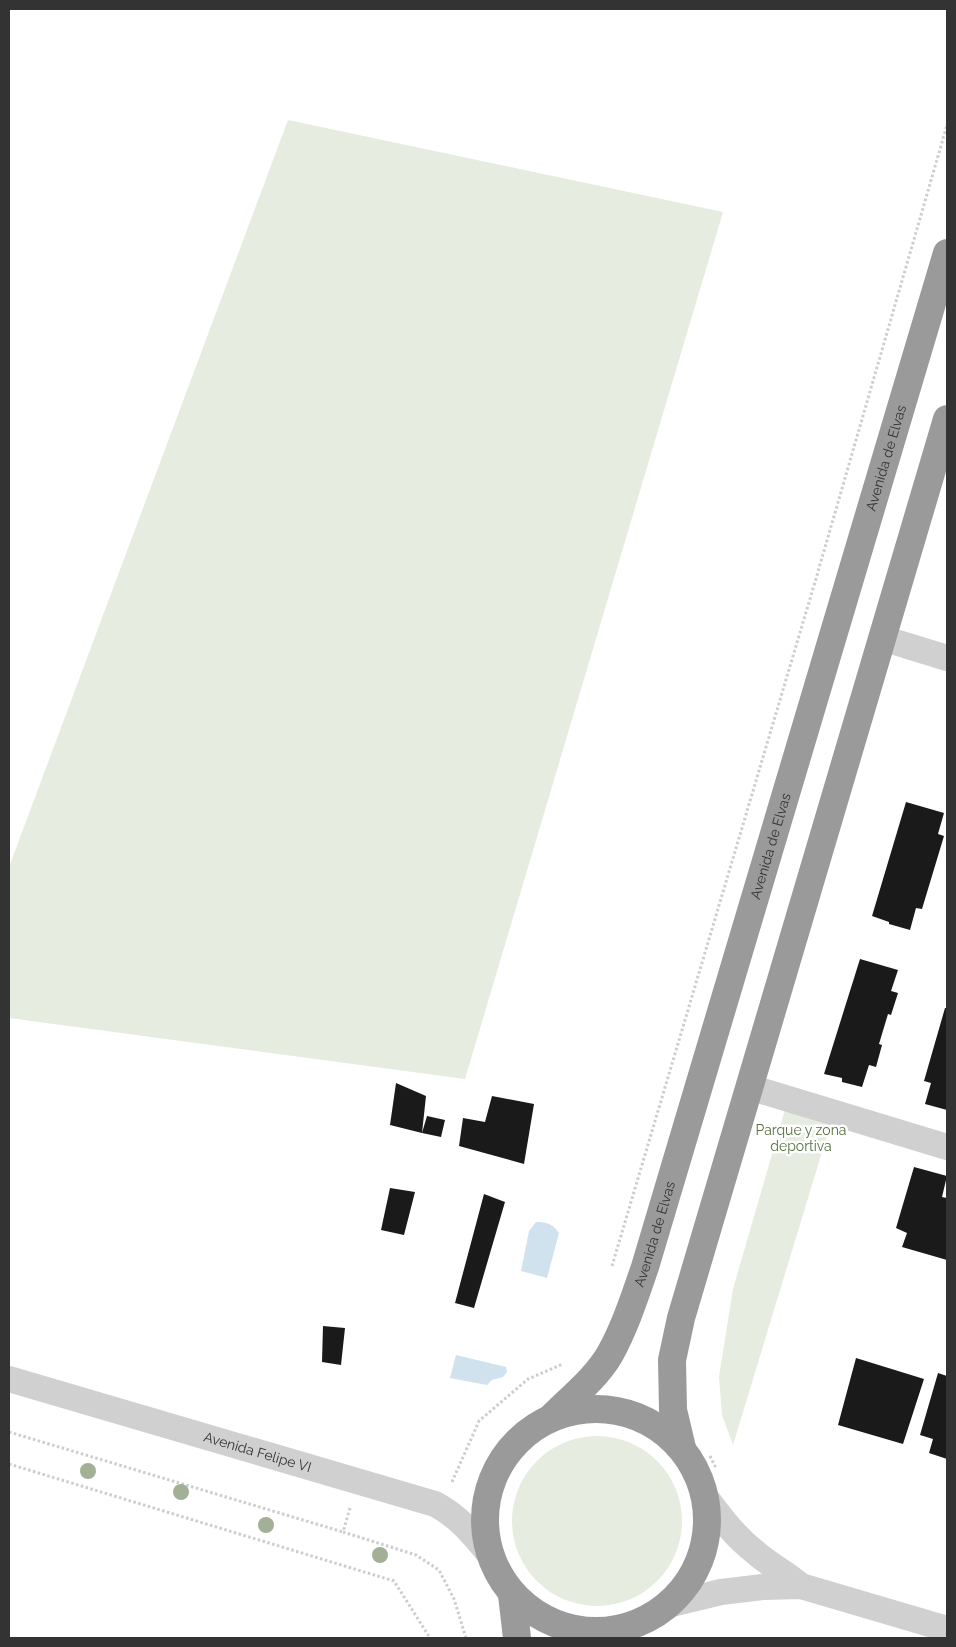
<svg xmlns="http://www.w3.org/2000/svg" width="956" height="1647" font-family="Raleway,sans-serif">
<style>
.green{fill:#e6ecdf}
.water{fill:#cfe2ee}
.building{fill:#1a1a1a}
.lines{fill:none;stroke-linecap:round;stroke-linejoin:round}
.path{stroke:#cdcdcd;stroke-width:3;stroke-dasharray:2.5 2.5;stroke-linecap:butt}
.street{stroke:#d0d0d0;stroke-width:26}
.highway{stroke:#9a9a9a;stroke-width:28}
.tree{fill:#a2b095}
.labels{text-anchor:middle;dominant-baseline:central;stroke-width:5;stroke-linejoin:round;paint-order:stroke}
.street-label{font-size:14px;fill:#333;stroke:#fff}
.park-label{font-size:14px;fill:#56703f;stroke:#fff}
</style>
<rect width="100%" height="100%" fill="#fff"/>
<!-- green -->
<path class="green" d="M288 120 723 212 465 1079 9 1018V867Z
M786 1106 832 1119 733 1445 722 1415 719 1377 733 1289Z
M512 1521a85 85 0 1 1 170 0a85 85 0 1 1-170 0Z"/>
<!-- water -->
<path class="water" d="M536 1222C547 1222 553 1224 559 1233L547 1278 521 1271 529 1231Z
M456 1355 506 1367 507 1372 503 1377 492 1380 487 1385 450 1378Z"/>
<!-- building -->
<path class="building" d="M906 802 944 813 938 834 944 836 922 909 916 908 910 930 889 924V922L872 916Z
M860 959 898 970 891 991 898 993 891 1015 888 1014 879 1044 882 1045 876 1067 869 1065 862 1087 842 1082V1078L824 1074Z
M945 1008H947V1110L925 1104 931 1083 924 1081Z
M396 1083 426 1096 422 1133 390 1125Z
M492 1096 534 1104 524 1164 459 1146 463 1118 485 1122Z
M427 1116 445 1120 441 1137 422 1133Z
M914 1167 947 1176 942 1197 947 1198V1260L902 1247 907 1233 896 1228Z
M390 1188 415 1192 404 1235 381 1230Z
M484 1194 505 1202 474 1308 455 1303Z
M323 1326 345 1328 341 1365 322 1362Z
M856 1358 924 1379 903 1444 838 1425Z
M938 1373 947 1376V1459L929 1453 933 1439 920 1435Z"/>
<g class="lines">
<!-- path -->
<path class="path" d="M612 1266 815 582 947 125
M9 1432 343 1532
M710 1456 716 1468
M9 1464 394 1581 430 1638
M452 1482 479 1421 528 1379 563 1364
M350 1508 343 1532 416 1555 439 1570 454 1599 466 1638"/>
<!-- street -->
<g class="street">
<path d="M882 638 947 658"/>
<path d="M749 1087 947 1147"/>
<path id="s1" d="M9 1379 435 1504C458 1516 473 1534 489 1554"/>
<path d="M704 1495C719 1515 734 1536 755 1552 769 1565 787 1573 801 1586"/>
<path d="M667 1605 721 1592 763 1587 801 1586 947 1629"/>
</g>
<!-- highway -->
<g class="highway">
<circle cx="596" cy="1520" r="111"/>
<path id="s2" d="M552 1417C571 1398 597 1377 610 1354 625 1327 635 1296 645 1267L947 253"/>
<path d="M682 1448 673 1410 672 1360 681 1318 947 419"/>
<path d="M512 1595 517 1638"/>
</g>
</g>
<!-- trees -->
<g class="tree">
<circle cx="88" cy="1471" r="8"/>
<circle cx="181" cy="1492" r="8"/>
<circle cx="266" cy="1525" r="8"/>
<circle cx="380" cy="1555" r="8"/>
</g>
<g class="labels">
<!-- street labels -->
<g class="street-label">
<text stroke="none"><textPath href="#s2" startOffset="1024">Avenida de Elvas</textPath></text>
<text stroke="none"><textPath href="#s2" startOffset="619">Avenida de Elvas</textPath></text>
<text stroke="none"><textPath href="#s2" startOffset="214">Avenida de Elvas</textPath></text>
<text stroke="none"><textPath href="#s1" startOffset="259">Avenida Felipe VI</textPath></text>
</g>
<!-- park labels -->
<g class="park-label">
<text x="801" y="1130">Parque y zona<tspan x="801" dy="16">deportiva</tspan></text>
</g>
</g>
<!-- border -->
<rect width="956" height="1647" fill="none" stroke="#333333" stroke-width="20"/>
</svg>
